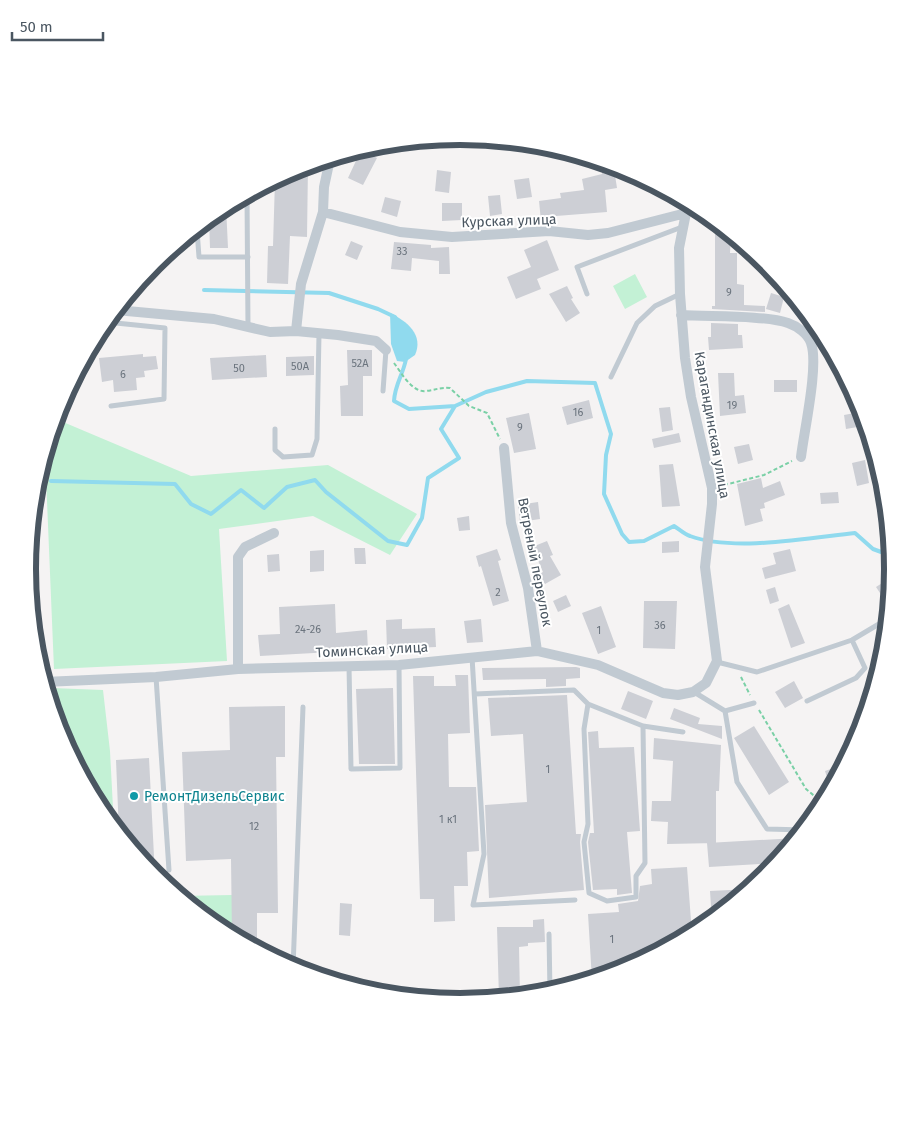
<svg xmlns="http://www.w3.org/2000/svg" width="921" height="1139" font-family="'Fira Sans',sans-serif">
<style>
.green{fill:#c3f1d5}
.water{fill:#90daee}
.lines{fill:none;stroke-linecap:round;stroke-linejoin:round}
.stream{stroke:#90daee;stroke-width:4}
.building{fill:#cdcfd5}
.path{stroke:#7ad0a6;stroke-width:2;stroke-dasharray:4 2.5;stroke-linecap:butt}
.lane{stroke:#c1cad2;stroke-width:5}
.street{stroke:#c1cad2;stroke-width:10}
.culture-dot{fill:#0f9aa8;stroke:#fff;stroke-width:2}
.labels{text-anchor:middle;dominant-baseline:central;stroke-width:4;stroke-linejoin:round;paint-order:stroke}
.number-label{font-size:11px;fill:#6b747e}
.street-label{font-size:14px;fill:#4a5661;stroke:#fff}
.culture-label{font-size:14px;fill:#0d838f;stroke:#fff;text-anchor:start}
.rim{fill:none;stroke:#4a5661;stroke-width:6}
</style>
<rect width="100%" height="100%" fill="#f5f3f3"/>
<!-- green -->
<path class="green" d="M635 274 647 297 625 309 613 286Z
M56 419 191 476 328 465 417 514 390 555 313 516 219 529 227 661 54 669 45 453Z
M52 688 103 690 110 751 114 827C82 787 62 739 47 691Z
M232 895V936L220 929 179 896Z"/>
<!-- water -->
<path class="water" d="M390 313C407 321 424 335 415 355L405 362 397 361 391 344Z"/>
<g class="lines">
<!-- stream -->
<path class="stream" d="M204 290 329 293 378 309 395 317
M406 359C403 375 395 384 394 401L409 409 455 406
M51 481 175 484 191 504 211 514 241 490 264 508 287 487 315 480 326 492 388 541 407 545 422 518 428 478 459 458 441 429 455 406 486 392 527 381 595 383 611 434 606 455 604 494 622 534 629 542 644 541 674 526C679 529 684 534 690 536 733 552 809 538 855 533L873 549 892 556"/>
</g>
<!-- building -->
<path class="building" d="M361 150 377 158 363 185 348 178Z
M308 165 307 237 290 236 288 284 267 283 268 246H273L275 180Z
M614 169 617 188 605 190 607 212 556 216V220L541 221 539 201 561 198 560 193 584 190 582 179 602 174V171Z
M437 170 451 172 449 193 435 191Z
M529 178 532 197 517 199 514 180Z
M500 195 502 214 490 216 488 196Z
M385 197 401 201 397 217 381 212Z
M442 203H462V220L442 221Z
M226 206 228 248H210L209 219Z
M715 230 727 231 731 234 730 253H737V284L744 285V305L765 306V312L712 309V306H715Z
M547 240 559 270 537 279 541 289 516 299 507 277 531 267 524 250Z
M351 241 363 246 357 260 345 255Z
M394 242 431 245V248L449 247 450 274H439V261L412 258 411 271 391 269Z
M567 286 573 298 571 299 580 313 566 322 549 294Z
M771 293 784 297 780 313 766 309Z
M711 323 738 324V335H742L743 348 709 350 708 337H711Z
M347 350H372V376H363V416H341L340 386 348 385Z
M143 354V357L156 356 158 369 144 371 145 377 136 378 137 390 114 392 113 380 102 382 99 358Z
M266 355 267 377 212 380 210 358Z
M314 356V375L286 376V357Z
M718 373H734L735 396 744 395 746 413 720 416Z
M774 380H797V392H774Z
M589 400 593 418 567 425 562 407Z
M670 407 673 430 662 432 659 408Z
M860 412 863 426 846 429 844 415Z
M529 413 536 449 514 453 506 418Z
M679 433 681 442 654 448 652 439Z
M749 444 753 460 738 464 734 447Z
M865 460 869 483 857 486 852 463Z
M673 464 680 506 662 507 659 465Z
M761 478 763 488 780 481 785 495 764 503 765 508 760 509 763 521 745 526 737 484Z
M838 492 839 503 821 504 820 493Z
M538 502 540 519 520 522 518 505Z
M469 516 470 530 459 531 457 518Z
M547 541 553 555 550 556 561 575 545 584 539 574 543 572 532 547Z
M679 541V552L662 553V542Z
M354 548H365L366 564H355Z
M497 549 501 560 498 561 509 601 493 606 481 566 479 567 476 556Z
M790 549 796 571 765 579 762 568 776 564 773 553Z
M324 550V571L310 572V551Z
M279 554 280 571 268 572 267 555Z
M893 576 891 595 890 608 876 587Z
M775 587 779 601 770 604 766 590Z
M566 595 571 606 558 612 553 601Z
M644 601H677L675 649 643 648Z
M335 604 336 633 367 630 368 650 260 656 258 635 280 634 279 607Z
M789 604 805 643 791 648 778 609Z
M601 606 616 647 598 654 582 613Z
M402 619V629L435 628 436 647 387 649 386 620Z
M481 619 483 642 467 643 464 621Z
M482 668 576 667 580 668V678L566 679V686L546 687V679L483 680Z
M455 675H468L470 733 448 734 449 787H476L479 851 467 852 468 886H454L455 921 434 922V899H420L413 676H434V686H456Z
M794 681 803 698 785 708 775 692Z
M393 688 395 764H359L356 689Z
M628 691 653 701 646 719 621 709Z
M567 695 576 834H581L580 842 584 890 489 898 485 805 527 802 523 734 491 736 488 698Z
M285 706V757H276L278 913H257V949L232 936 231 859 186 861 182 752 230 750 229 707Z
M674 708 700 718 698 724 722 726V739L670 719Z
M754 726 789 782 769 795 734 738Z
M598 731 599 748 634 747 640 831 627 832 632 893 617 895V889L593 890 588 842 590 833H594L588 732Z
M654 738 721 745 719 791H716V843L667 844 668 822 651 821 652 801H671L673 761 653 759Z
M149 758 155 876 119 833 116 760Z
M845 764 831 790 825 771Z
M797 838 777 863 709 867 707 843Z
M687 867 692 934 626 970 592 980 588 914 619 912 618 904 638 901 640 886 652 884 651 869Z
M750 889 712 921 710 891Z
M340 903 352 904 350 936 339 935Z
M544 919 545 942 528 943V946L519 947 520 997 499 999 497 927H533V920Z"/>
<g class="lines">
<!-- path -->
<path class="path" d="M394 363C401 372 412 393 426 391 435 390 441 387 450 388L469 406 487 413 500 439
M724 485 764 475 792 461
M741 677 750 695
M52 692 53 710
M759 710 806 789 824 804"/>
<!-- lane -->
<path class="lane" d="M247 195 248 327
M195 230H197L199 257H248
M587 294 577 267 682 227
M106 322 165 328 164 399 111 406
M611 377 637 323 655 306 680 294
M383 391 386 350
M275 429V450L283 457 312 455 317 439 319 334
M472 657 484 854 473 905 575 900
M717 662 757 672 852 640 889 618
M349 666 351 769 400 768 399 665
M156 677 169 870
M694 692 725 711 754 703
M475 694 574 690 588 704 643 726 683 732
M807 701 856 678 865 668 852 640
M588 704 584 729 588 824 584 842 589 893 607 901 636 897V876L645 863 643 726
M725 711 737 782 767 829 804 830
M549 934 550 993
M293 968 303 707"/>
<!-- street -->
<path class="street" d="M323 212 400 232 452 237 549 231 588 235 608 233 686 213 691 204
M116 310 214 319 270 332 296 331 338 335 376 341 386 350
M681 315C709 317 764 315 788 323 797 326 808 334 811 343 819 365 804 431 801 457
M296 331 301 284 323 212 324 187 330 159
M504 448 511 523 528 588 537 651
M238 669V557L245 547 274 533
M44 682 156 677 238 669 399 665 537 651 598 665 663 693 678 695 693 692 706 683 717 661 705 567 712 504V488L691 397 685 358 680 294 679 248 686 213"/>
</g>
<!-- markers -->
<circle class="culture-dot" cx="134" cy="796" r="5"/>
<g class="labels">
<!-- number labels -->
<g class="number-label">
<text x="402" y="251">33</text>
<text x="729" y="292">9</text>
<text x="360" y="363">52А</text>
<text x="300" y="366">50А</text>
<text x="239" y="368">50</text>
<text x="123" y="374">6</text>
<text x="732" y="405">19</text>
<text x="578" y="412">16</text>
<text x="520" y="427">9</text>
<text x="498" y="592">2</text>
<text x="660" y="625">36</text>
<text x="308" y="629">24-26</text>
<text x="599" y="630">1</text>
<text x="548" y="769">1</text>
<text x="448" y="819">1 к1</text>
<text x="254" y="826">12</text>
<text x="612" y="939">1</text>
</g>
<!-- street labels -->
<g class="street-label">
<text transform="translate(509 221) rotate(-2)">Курская улица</text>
<text transform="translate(712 425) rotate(80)">Карагандинская улица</text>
<text transform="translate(535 562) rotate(79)">Ветреный переулок</text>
<text transform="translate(372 650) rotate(-3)">Томинская улица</text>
</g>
<!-- culture labels -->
<g class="culture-label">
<text x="144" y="796">РемонтДизельСервис</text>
</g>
</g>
<!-- crop -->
<path d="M0 0H921V1139H0ZM36 569a424 424 0 1 1 848 0a424 424 0 1 1-848 0Z" fill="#fff" fill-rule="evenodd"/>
<path class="rim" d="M36 569a424 424 0 1 1 848 0a424 424 0 1 1-848 0Z"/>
<!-- scale -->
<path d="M12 32v8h91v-8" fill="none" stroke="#4a5661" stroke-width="2.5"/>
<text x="20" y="32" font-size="15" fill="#4a5661" stroke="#ffffff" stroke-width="4" paint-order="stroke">50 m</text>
</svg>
